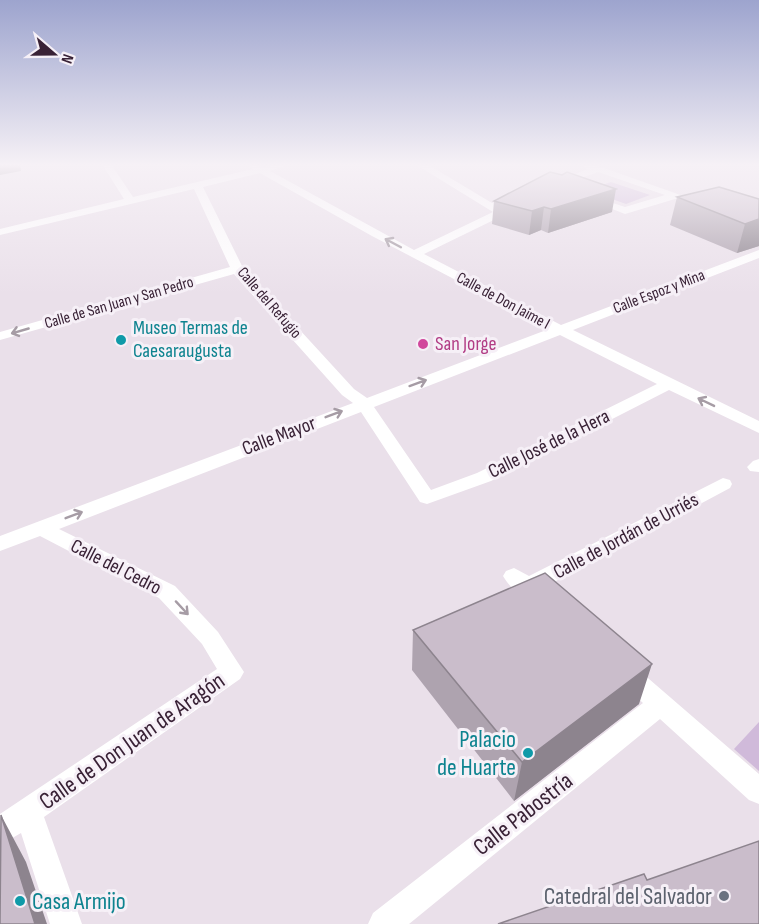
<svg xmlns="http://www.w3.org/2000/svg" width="759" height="924" font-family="'Sofia Sans Condensed',sans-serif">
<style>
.green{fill:#d0bada}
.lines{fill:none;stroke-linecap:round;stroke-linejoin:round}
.minor{fill:#fff;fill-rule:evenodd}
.wall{fill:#aea3af}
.shaded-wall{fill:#8d848e}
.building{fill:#cabdcb;stroke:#8d848e;stroke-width:1.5}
.oneway{stroke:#a69ca5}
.culture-dot{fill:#0f9aa8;stroke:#f6f0f7;stroke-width:2}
.hotel-dot{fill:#d1479c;stroke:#f6f0f7;stroke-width:2}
.worship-dot{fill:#6b7280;stroke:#f6f0f7;stroke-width:2}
.labels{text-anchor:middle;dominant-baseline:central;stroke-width:6;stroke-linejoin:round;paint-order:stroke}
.far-street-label{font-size:16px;fill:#392236;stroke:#f6f0f7}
.culture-label{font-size:20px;fill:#0d838f;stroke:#f6f0f7;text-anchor:start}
.hotel-label{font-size:20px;fill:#b23c85;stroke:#f6f0f7;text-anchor:start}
.street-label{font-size:20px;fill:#392236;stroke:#f6f0f7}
.near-culture-label{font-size:24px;fill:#0d838f;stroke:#f6f0f7;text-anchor:end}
.near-street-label{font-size:24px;fill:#392236;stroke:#f6f0f7}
.near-worship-label{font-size:24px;fill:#5b616d;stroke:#f6f0f7;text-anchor:end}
</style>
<rect width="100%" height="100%" fill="#eae0ea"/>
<!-- green -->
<path class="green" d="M611 182 650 195 626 204 587 190Z
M759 722V771L734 749Z"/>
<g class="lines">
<!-- minor -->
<path class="minor" d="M102 164H111L133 197 253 169 247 164 263 167 290 164 270 171 414 250 493 212 415 164H427L492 203 511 196H519V200L501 207 506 210V214L424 254 561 325 759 250V258L573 330 759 421V433L669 390 491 481 427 504 420 502 361 412 59 529 175 586 218 632 244 672 240 679 44 817 82 924H50L21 833 0 845V814L217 669 202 644 159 598 40 536 0 551V536L353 403 342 395 234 274 0 340V332L230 267 194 189 0 235V229L124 199ZM260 173 372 236 549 329 367 398 354 389 243 268 203 187ZM560 335 657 384 477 473 431 490 374 407Z
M584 164 601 167 709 205 704 208 675 199 625 214 584 198 589 195 625 207 665 195 598 172 555 187 550 184 588 169 585 168Z
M759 459V472L750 471 747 467 753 461Z
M723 478 730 480 732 484 730 488 543 588 551 597 548 603C532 608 511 590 503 576L506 571 514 568 529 576Z
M626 663 634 666 759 774V804L749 800 660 719 409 924H368L373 913 643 703 618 680 614 673 618 666Z"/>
</g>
<!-- wall -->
<path class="wall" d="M677 197 759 199V246L737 253 670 225Z
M494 201 612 212 548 233 541 230 529 235 492 224Z
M413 630 639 704 514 801 412 670Z"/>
<!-- shaded-wall -->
<path class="shaded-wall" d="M0 164H20L21 171 0 175Z
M616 189 612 212 548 233 551 209Z
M544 207 541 230 529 235 532 211Z
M759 219V246L737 253 745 224Z
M652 664 639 704 514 801 522 762Z
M1 815 26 862 47 924H35Z"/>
<!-- building -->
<path class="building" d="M550 172 562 175 567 172 616 189 551 209 544 207 532 211 494 201Z
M719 187 759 199V219L745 224 677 197Z
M545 573 652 664 522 762 413 630Z
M1 815 35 924H0Z
M759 841V924H498L644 874 647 880Z"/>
<!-- one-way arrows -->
<defs><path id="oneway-shaft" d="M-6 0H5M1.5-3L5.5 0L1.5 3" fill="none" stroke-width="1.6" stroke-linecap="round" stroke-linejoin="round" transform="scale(1.5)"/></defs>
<g class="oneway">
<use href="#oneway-shaft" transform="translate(393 243) rotate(-152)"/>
<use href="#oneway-shaft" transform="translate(20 331) rotate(164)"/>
<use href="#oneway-shaft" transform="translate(418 383) rotate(-20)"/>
<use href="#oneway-shaft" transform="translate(706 402) rotate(-154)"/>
<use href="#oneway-shaft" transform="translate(334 414) rotate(-21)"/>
<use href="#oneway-shaft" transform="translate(74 515) rotate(-21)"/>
<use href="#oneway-shaft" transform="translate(182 608) rotate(47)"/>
</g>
<!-- sky -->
<linearGradient id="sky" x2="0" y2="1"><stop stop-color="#9da4ce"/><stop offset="0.56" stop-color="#f6f1f6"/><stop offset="1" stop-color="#f6f1f6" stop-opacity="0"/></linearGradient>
<rect width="759" height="294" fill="url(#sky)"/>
<!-- markers -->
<g class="culture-dot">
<circle cx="121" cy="340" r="6"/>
<circle cx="528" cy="753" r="6"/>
<circle cx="20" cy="901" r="6"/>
</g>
<circle class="hotel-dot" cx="423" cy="344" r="6"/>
<circle class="worship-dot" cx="724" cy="896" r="6"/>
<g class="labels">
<!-- far-street labels -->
<g class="far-street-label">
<text transform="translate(659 292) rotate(-21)">Calle Espoz y Mina</text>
<text transform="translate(503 301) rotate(28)">Calle de Don Jaime I</text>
<text transform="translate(119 303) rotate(-16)">Calle de San Juan y San Pedro</text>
<text transform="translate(269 303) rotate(49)">Calle del Refugio</text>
</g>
<!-- culture labels -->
<g class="culture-label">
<text x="133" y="328">Museo Termas de<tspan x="133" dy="23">Caesaraugusta</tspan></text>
</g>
<!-- hotel labels -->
<g class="hotel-label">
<text x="435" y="344">San Jorge</text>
</g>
<!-- street labels -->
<g class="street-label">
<text transform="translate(279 436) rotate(-21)">Calle Mayor</text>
<text transform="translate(549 444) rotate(-26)">Calle José de la Hera</text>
<text transform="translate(626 536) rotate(-28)">Calle de Jordán de Urriés</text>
<text transform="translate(116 567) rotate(27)">Calle del Cedro</text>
</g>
<!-- near-culture labels -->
<g class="near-culture-label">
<text x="516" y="739">Palacio<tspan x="516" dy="28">de Huarte</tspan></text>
<text x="32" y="901" text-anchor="start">Casa Armijo</text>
</g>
<!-- near-street labels -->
<g class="near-street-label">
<text transform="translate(132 741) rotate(-35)">Calle de Don Juan de Aragón</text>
<text transform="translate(523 814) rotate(-38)">Calle Pabostría</text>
</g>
<!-- near-worship labels -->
<g class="near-worship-label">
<text x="712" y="896">Catedral del Salvador</text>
</g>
</g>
<!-- north arrow -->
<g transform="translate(54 54) rotate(110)" stroke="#f6f0f7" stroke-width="4.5" paint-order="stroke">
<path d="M0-4.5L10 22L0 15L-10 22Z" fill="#392236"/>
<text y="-9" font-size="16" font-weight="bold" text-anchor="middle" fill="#392236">N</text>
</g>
</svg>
